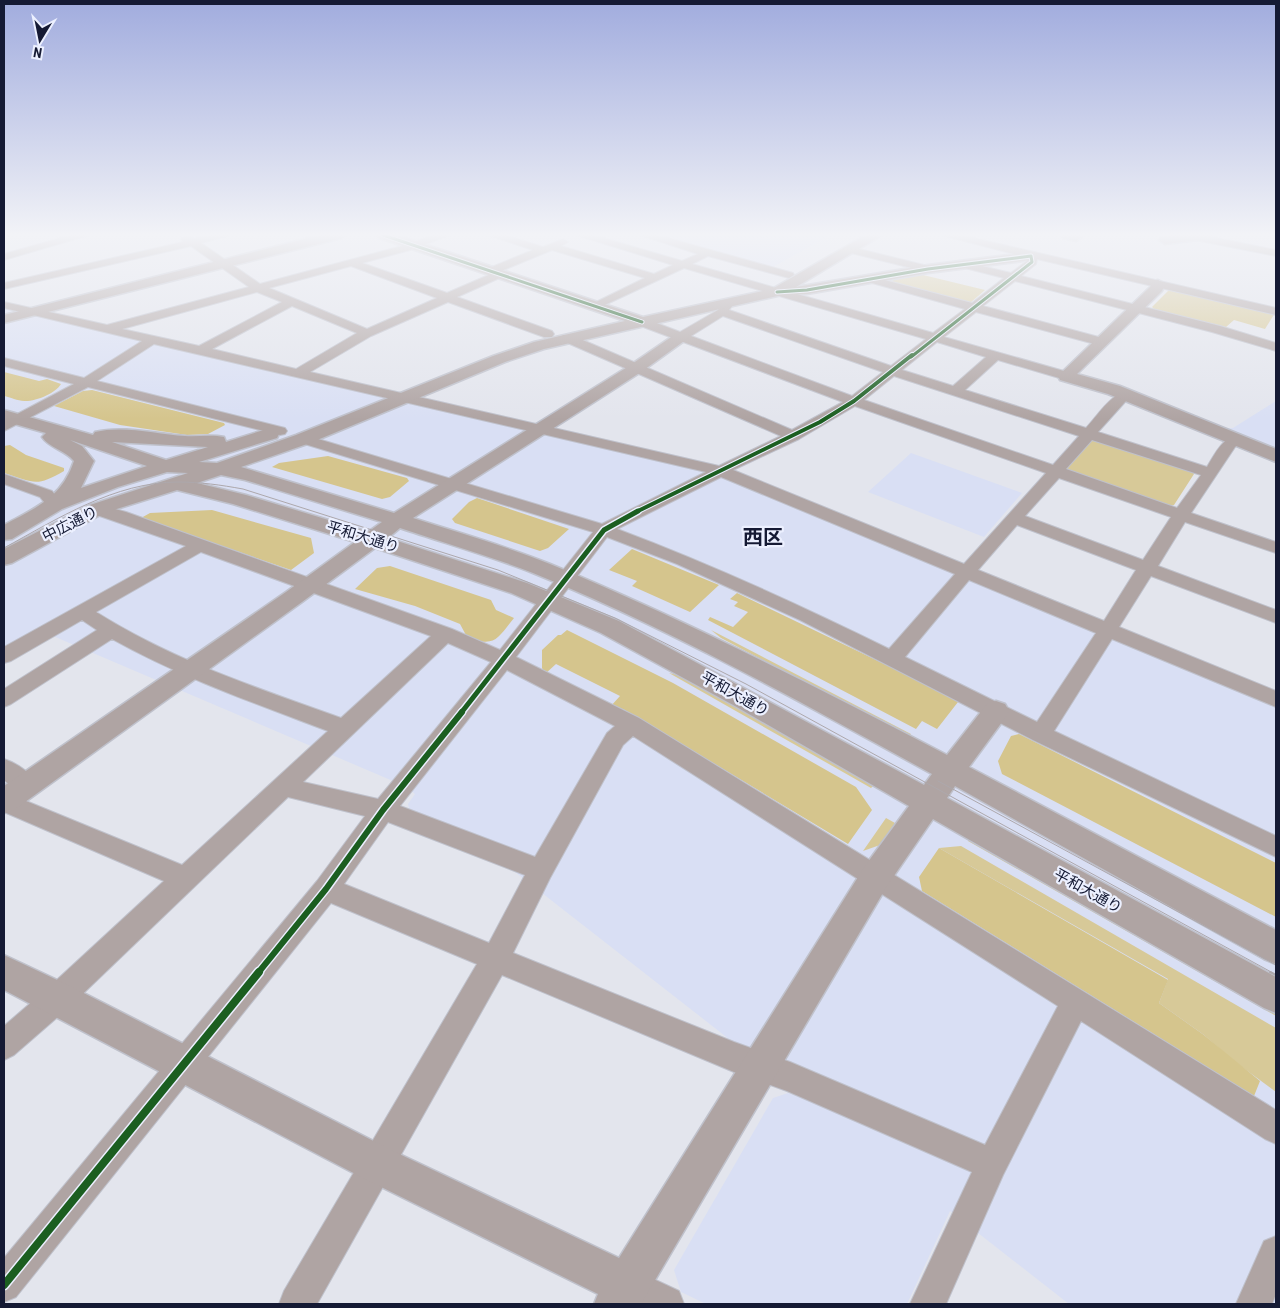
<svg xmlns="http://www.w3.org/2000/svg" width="1280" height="1308" font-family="'Roboto Condensed','Noto Sans JP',sans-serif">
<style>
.built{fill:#d9dff4}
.green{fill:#d7c998}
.forest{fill:#d5c58d}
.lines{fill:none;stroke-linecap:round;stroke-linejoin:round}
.minor-casing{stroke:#bfc1cb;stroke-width:2}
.tertiary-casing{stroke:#bfc1cb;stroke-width:3}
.minor{fill:#afa4a3;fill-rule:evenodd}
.tertiary{fill:#afa4a3;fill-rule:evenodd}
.tram-far1{stroke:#ada8ac;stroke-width:1}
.tram{stroke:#ada8ac;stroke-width:2}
.cycleway-far4-casing{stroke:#ecf0ff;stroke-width:5}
.cycleway-far3-casing{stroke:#ecf0ff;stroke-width:6}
.cycleway-far2-casing{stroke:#ecf0ff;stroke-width:8}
.cycleway-far1-casing{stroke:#ecf0ff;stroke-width:9}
.cycleway-casing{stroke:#ecf0ff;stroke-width:11}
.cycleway-far4{stroke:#1b5e20;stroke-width:3}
.cycleway-far3{stroke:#1b5e20;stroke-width:4}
.cycleway-far2{stroke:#1b5e20;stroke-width:5}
.cycleway-far1{stroke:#1b5e20;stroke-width:6}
.cycleway{stroke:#1b5e20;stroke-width:8}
.labels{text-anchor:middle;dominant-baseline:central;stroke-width:4.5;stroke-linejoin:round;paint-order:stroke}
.street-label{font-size:15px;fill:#151a34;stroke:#ecf0ff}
.district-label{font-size:20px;font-weight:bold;fill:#151a34;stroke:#ecf0ff}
</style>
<rect width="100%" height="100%" fill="#e3e5ed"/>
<!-- built -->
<path class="built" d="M651 235H831L771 268Z
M4 306 735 473 1276 698V1304H1069L950 1211 907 1304H706L681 1292 674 1270 773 1098 788 1093 807 1100 464 832 410 812 408 804 415 794 407 787 46 633 4 657Z
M1276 401V449L1224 428H1233Z
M911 453 1022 493 984 537 868 492Z"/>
<!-- green -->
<path class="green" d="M919 274 985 290 970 303 889 284 894 279Z
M1169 290 1275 313 1265 329 1234 320 1226 327 1155 310 1152 307Z
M1095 440 1192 471 1194 474 1174 505 1167 506 1065 471 1064 468 1088 441Z
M711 630 740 645 911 734 909 737 721 638Z
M669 673 682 676 874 785 871 788Z
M886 818 895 823 880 845 863 851Z
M969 838 1276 1012V1016L968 841Z
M961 846 1276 1028V1092L1234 1061 1204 1035 1159 1003 1168 979 939 848Z"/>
<!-- forest -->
<path class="forest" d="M4 372 39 381 47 379 61 384C56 393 35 402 24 401 18 401 10 397 4 396Z
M92 390 224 423 225 425 208 434 187 435 120 425 54 406 83 391Z
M10 445 26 455 64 468V471C35 488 34 482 4 473V446Z
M328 456 407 478 409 481 390 497 382 499 272 467 279 463Z
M477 498 569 529 548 548 540 551 455 523 452 519 469 502Z
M212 510 311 538 314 553 291 570 141 518 150 513Z
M632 549 719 585 690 612 632 586 637 581 609 570Z
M390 566 491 600 496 610 514 618C497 639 495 648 467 637L460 624 415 606 355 589 377 568Z
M737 593 957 699 958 702 937 729 922 721 916 729 708 620 710 617 733 627 748 612 734 606 738 602 730 599Z
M567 630 673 683 856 787 872 810 848 844 623 709 610 707 620 696 556 664 545 674 542 668V650L558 635H561Z
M1019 734 1276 863V917L1002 774 998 761 1011 736Z
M939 848 1168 980 1159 1003 1204 1035 1260 1081 1254 1096 922 891 919 877Z"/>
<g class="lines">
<defs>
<path id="minor" d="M71 235H89L4 260V254Z
M210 235H230L201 243 260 284 402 246 434 235H450L410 250 362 263 447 293 491 274 486 271 487 269 533 250 488 235H505L543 247 563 239 568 242 561 246 654 274 673 265 576 235H593L682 261 698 254 640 235H657L793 273 794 275 789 278 708 256 692 264 933 333 965 309 865 281 864 279 869 276 972 303 1004 278 957 266 956 264 957 262 961 261 1011 273 1027 261 1026 257 941 235H961L1276 308V315L1037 259 1036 264 1021 276 1220 326 1276 343V351L1212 332 1015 281 983 306 1106 339 1108 342 1102 346 976 312 944 337 1071 373 1073 376 1066 380 998 360 965 390 1086 428C1097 417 1114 388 1132 392L1134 395 1125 402 1098 432 1207 467C1215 454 1225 432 1242 437L1244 440 1235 447 1191 513 1276 542V553L1185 522 1158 566 1276 610V623L1151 576 1119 627 1276 691V707L1112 639 1054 731 1276 836V857L1033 740 800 620 677 564 607 537 516 657 639 718 1276 1110V1144L1265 1139 1081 1021 1003 1175 946 1304H910L972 1172 787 1091 734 1072 502 975 317 1304H279L284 1291 477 964 331 903 16 1297 4 1302V1258L317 881 365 816 288 797 68 1008 14 1055 4 1060V1026L48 988 164 881 4 812V792L182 865 328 731C254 703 180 677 112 639L11 704 4 707V689L97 630 82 620 11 661 4 663V647L186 546 91 513 89 509 91 505 97 504 126 512 452 629 500 650 593 532 298 442 296 439 298 436H308L602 524 706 472 154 344 97 381 285 428 287 431 285 434 280 435 88 387 4 431V421L74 384 4 366V358L84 378 142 341 4 308V302L107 325 249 287 191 246 4 289V283L183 242 181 239 186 236 194 239ZM552 250 645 278 592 304 590 306 596 309 684 268 926 339 891 366 729 310 733 305 727 302 723 303 718 310 680 332 646 319H638L636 322 638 325 843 402 792 430 571 335H563L561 338 563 341 781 436 719 466 310 372 371 336 448 302 544 337H552L554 334 552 331 457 297 504 276 505 274 501 271ZM351 266 437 298 367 329 269 288ZM257 292 282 302 199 346 122 329ZM292 306 357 333 296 369 212 349ZM723 316 883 372 852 396 691 336ZM937 342 986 357 953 386 902 370ZM894 376 1079 436 1053 465 864 400ZM855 406 1046 473 964 564 733 470 799 439ZM1092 440 1201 475 1177 508 1066 469ZM721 477 955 574 889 649C800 605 710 564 617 529ZM1059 478 1171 517 1143 560 1025 516ZM1017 525 1136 570 1104 621 978 570ZM201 552 431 636 341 718C257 688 172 660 96 612ZM969 580 1096 633 1037 722 905 657ZM448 643 491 662 378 799 303 782ZM507 670 615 726 607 733 535 857 400 806ZM633 736 1058 1006 985 1145 790 1062 734 1042 513 953 550 878 623 745ZM388 822 525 875 489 943 344 884Z
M1191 235H1202L1276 250V256L1195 240 1191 239Z
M851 247 932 267 933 269 928 272 847 252 846 250Z
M4 474 52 491 63 505 61 508H49L40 497 4 484Z
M4 759C16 763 32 773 38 785L34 792C20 796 15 789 4 780Z
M1276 1236V1294L1272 1304H1236L1264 1241Z
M628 1267 679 1291 684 1304H629L616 1297 610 1285 616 1273Z"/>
<path id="tertiary" d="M321 235H344L342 238 4 323V315Z
M377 235H397L643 317 772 289 866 235H882L796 287 928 265 1031 252 1036 253 1038 256 1036 259 1031 260 928 273 807 294 782 295 544 349 505 362 310 443 241 467 394 513 629 366 677 333H687L690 336 687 339 641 372 413 518C459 533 506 546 550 564 686 620 816 687 947 755L987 704 996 701 1005 704 1009 711 1005 718 969 767 1276 930V964L1264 959 955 786 947 798 1276 977V1013L1264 1008 933 819 887 886 641 1304H594L598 1294 365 1179 4 990V955L70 986 393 1151 619 1258 865 866 909 806 735 706 601 633 511 593 375 548 302 602 14 810 4 813V786L286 592 355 542 233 504 177 490 104 513 12 563 4 565V549L90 505 188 473 167 472 118 487 62 509 12 539 4 540V525C35 508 62 498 74 461 65 450 49 448 42 437L46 433 4 421V410L93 435 95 432C123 425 157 434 185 436 198 437 211 434 224 437L226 442 270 428 277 430 279 434 277 438 199 462 217 463 296 435 493 356 534 342 625 321 379 238ZM70 440 147 466 81 488 94 461 82 446ZM112 442 208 447 166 460ZM221 475 245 480 382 522 368 532 246 495 197 483ZM400 528C444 543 490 556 533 573 671 629 802 703 932 774L924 785 619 621 527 583 388 538Z
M1061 235H1081L1082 237 1076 241 1063 238Z
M1172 235H1213L1207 239 1165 244 1159 240 1161 237Z
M1158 280 1165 284 1162 291 1077 374 1120 386 1276 449V462L1108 394 1060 380 1058 376 1150 287 1153 281Z"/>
</defs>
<!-- minor casing -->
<use href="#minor" class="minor-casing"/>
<!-- tertiary casing -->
<use href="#tertiary" class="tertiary-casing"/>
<!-- minor -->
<use href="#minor" class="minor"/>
<!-- tertiary -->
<use href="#tertiary" class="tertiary"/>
<!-- tram-far1 -->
<path class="tram-far1" d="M4 548C57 519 115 482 178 482 200 482 221 485 243 489L498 570 615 618 746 684 1273 973
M938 781 1276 965"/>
<!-- tram -->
<path class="tram" d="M1270 972 1276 975"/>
<defs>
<path id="cycleway-far4" d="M383 235 642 322
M777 292 807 290 928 269 1031 256 1032 262 911 357"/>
<path id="cycleway-far3" d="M636 512 820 422 854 401 912 355"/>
<path id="cycleway-far2" d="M461 713 604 530 638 511"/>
<path id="cycleway-far1" d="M258 973 326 889 383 810 462 712"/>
<path id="cycleway" d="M4 1285 259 972"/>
</defs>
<!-- cycleway-far4 casing -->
<use href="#cycleway-far4" class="cycleway-far4-casing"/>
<!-- cycleway-far3 casing -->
<use href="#cycleway-far3" class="cycleway-far3-casing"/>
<!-- cycleway-far2 casing -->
<use href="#cycleway-far2" class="cycleway-far2-casing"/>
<!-- cycleway-far1 casing -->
<use href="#cycleway-far1" class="cycleway-far1-casing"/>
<!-- cycleway casing -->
<use href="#cycleway" class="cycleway-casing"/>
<!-- cycleway-far4 -->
<use href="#cycleway-far4" class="cycleway-far4"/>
<!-- cycleway-far3 -->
<use href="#cycleway-far3" class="cycleway-far3"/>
<!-- cycleway-far2 -->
<use href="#cycleway-far2" class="cycleway-far2"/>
<!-- cycleway-far1 -->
<use href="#cycleway-far1" class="cycleway-far1"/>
<!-- cycleway -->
<use href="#cycleway" class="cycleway"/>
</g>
<!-- sky -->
<linearGradient id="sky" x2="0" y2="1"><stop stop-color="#a1acde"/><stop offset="0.56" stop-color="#f2f3f7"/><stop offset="1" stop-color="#f2f3f7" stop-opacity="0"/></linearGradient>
<rect width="1280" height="419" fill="url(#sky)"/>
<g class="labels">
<!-- street labels -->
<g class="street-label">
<text transform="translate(70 524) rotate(-27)">中広通り</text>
<text transform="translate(363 537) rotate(17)">平和大通り</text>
<text transform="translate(735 694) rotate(29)">平和大通り</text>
<text transform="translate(1088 891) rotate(29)">平和大通り</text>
</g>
<!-- district labels -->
<g class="district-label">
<text x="763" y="537">西区</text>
</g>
</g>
<!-- border -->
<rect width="1280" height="1308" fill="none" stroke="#151a34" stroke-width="10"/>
<!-- north arrow -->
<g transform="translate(40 40) rotate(190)" stroke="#ecf0ff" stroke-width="4" paint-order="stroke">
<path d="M0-4L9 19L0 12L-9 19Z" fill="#151a34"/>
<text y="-8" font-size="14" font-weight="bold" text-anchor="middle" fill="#151a34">N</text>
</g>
</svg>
